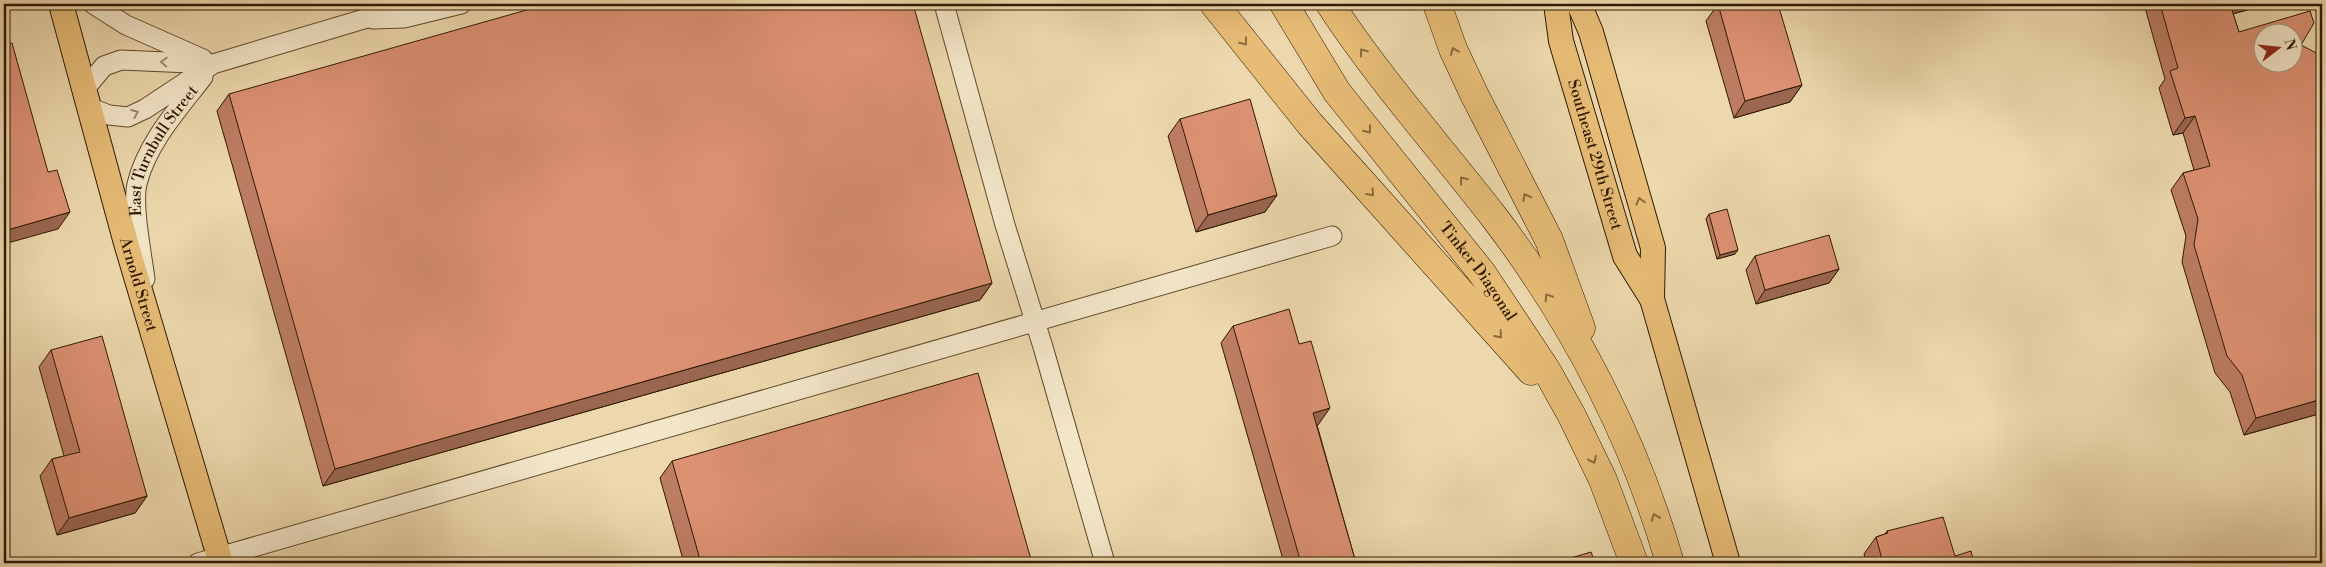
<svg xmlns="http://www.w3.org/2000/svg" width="2326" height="567" font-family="'Libre Bodoni',serif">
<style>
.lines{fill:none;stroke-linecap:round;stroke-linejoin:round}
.minor-casing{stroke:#60492d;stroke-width:21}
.major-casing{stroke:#311903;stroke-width:26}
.highway-casing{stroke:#311903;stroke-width:29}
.minor{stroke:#f3e6c9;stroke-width:19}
.major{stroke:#e6bc76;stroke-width:24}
.highway{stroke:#e6bc76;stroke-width:28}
.wall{fill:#bd7d63;stroke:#311903}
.shaded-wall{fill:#9a6650;stroke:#311903}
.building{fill:#dc9173;stroke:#311903;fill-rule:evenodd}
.oneway{stroke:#8c6a3c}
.oneway2{stroke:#9c8a70}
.labels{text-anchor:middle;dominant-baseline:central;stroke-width:5;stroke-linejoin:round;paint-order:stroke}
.street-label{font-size:16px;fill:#311903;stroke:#f3e6c9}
</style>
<rect width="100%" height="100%" fill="#ecd8ac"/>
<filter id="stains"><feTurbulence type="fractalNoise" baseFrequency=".004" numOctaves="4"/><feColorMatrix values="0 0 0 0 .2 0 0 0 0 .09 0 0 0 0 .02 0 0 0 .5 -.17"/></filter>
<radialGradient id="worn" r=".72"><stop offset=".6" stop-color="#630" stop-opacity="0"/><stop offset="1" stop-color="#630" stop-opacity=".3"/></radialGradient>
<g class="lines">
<defs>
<g id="minor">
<path d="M93 4 126 25 203 59"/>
<path d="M944 4 1005 225 1043 347 1105 563"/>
<path d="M373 19 404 18 461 4"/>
<path d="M84 90 104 66 121 60 213 64"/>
<path d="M88 107 109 115 128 117 145 109 213 64 364 19 396 4"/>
<path id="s1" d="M145 279C142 255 132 206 137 184 147 143 178 109 203 77"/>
<path d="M198 563 1332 236"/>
</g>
<g id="major">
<path id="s2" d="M61 4 126 243 221 563"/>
<path id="s3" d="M1556 4 1561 41 1625 256 1652 299"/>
<path d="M1579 4 1591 32 1653 248 1652 299 1728 563"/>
</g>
<g id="highway">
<path d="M1214 4 1310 124 1531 371"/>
<path id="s4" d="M1284 4 1337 92 1482 273 1547 371 1572 416 1603 480 1634 563"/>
<path d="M1330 4C1379 79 1439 146 1494 217 1573 321 1634 438 1670 563"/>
<path d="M1437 4 1453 49 1474 94 1549 240 1581 328"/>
</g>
</defs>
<!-- minor casing -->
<use href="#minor" class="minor-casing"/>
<!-- major casing -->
<use href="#major" class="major-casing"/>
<!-- highway casing -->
<use href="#highway" class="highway-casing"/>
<!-- minor -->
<use href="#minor" class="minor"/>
<!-- major -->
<use href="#major" class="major"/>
<!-- highway -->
<use href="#highway" class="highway"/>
</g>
<!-- wall -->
<path class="wall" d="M1718 4 1802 85 1790 102 1734 118 1706 21Z
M2144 4H2268L2233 14 2239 32 2301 45 2322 413 2244 435 2230 392 2215 373 2182 262 2186 236 2171 190 2183 173 2194 170 2183 133 2173 135 2159 88 2165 79Z
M229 94 992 283 980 300 323 486 217 111Z
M1180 119 1277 195 1265 212 1196 232 1168 136Z
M1709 214 1735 254 1717 259 1706 219Z
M1755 256 1839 269 1829 283 1756 304 1746 270Z
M1233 326 1299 344 1318 425H1317L1356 563H1284L1221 343Z
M51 350 147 496 135 513 57 535 40 476 52 459 64 456 39 367Z
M672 461 1032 563H684L660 478Z
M1887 531 1955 556 1974 563H1866L1864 554 1876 537 1885 534Z"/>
<!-- shaded-wall -->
<path class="shaded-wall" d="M2228 4H2268L2218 18Z
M1802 85 1790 102 1734 118 1745 101Z
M2195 116 2183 133 2173 135 2185 118Z
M1277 195 1265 212 1196 232 1208 215Z
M70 212 58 229 4 244V231Z
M1738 250 1735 254 1717 259 1720 255Z
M1839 269 1829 283 1756 304 1765 290Z
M992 283 980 300 323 486 335 469Z
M2322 399V413L2244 435 2256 418Z
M1330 408 1318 425 1301 430 1313 413Z
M147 496 135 513 57 535 69 518Z"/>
<!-- building -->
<path class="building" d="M548 4H913L992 283 335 469 229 94Z
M1718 4H1778L1802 85 1745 101Z
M2160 4H2230L2239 32 2310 11 2314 23 2301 45 2322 56V399L2256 418 2242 375 2227 356 2194 245 2198 219 2183 173 2210 166 2195 116 2185 118 2170 71 2178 68ZM2264 32H2294V62H2264Z
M12 43 48 172 57 170 70 212 4 231V45Z
M1250 99 1277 195 1208 215 1180 119Z
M1727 209 1738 250 1720 255 1709 214Z
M1829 235 1839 269 1765 290 1755 256Z
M1289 309 1299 344 1311 341 1330 408 1313 413 1356 563H1301L1233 326Z
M102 336 147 496 69 518 52 459 80 452 51 350Z
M978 373 1032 563H701L672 461Z
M1943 517 1955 556 1971 551 1974 563H1883L1876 537 1888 533 1887 531Z
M1591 552 1595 563H1554Z"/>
<!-- one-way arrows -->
<defs><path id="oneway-chevron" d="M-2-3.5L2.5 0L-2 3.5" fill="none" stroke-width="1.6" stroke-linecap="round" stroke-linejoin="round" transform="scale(1.25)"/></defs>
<g class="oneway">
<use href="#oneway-chevron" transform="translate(1244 42) rotate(52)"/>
<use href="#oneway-chevron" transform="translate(1454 51) rotate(-113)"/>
<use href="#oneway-chevron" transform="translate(1363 52) rotate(-127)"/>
<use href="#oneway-chevron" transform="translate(1368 130) rotate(52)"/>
<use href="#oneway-chevron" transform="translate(1463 180) rotate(-129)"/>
<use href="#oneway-chevron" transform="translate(1371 193) rotate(48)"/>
<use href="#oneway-chevron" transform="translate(1526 197) rotate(-118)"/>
<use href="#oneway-chevron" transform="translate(1640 201) rotate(-106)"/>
<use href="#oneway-chevron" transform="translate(1548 297) rotate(-123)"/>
<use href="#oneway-chevron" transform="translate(1499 335) rotate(48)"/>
<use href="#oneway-chevron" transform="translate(1593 460) rotate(65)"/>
<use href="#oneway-chevron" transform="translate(1655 517) rotate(-109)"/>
</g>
<g class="oneway2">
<use href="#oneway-chevron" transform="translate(164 62) rotate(-177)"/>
<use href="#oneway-chevron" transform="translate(135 113) rotate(-23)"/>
</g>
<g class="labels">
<!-- street labels -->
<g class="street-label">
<text stroke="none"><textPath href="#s1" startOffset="136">East Turnbull Street</textPath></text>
<text stroke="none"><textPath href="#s3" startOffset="156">Southeast 29th Street</textPath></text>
<text stroke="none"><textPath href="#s4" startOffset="331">Tinker Diagonal</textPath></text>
<text stroke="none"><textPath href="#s2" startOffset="291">Arnold Street</textPath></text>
</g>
</g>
<!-- margin -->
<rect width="2326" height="567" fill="none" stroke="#ecd8ac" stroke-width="20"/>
<rect x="5" y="5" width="2316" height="557" fill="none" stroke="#311903" stroke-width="2.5"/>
<rect x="10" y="10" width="2306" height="547" fill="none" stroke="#311903"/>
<!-- north arrow -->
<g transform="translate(2278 48) rotate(74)"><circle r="24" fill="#f3e6c9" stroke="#a5947a"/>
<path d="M0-4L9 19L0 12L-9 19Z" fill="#8f2418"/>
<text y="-8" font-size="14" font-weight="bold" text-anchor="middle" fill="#311903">N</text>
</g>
<rect width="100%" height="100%" filter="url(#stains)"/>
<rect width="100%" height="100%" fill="url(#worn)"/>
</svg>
